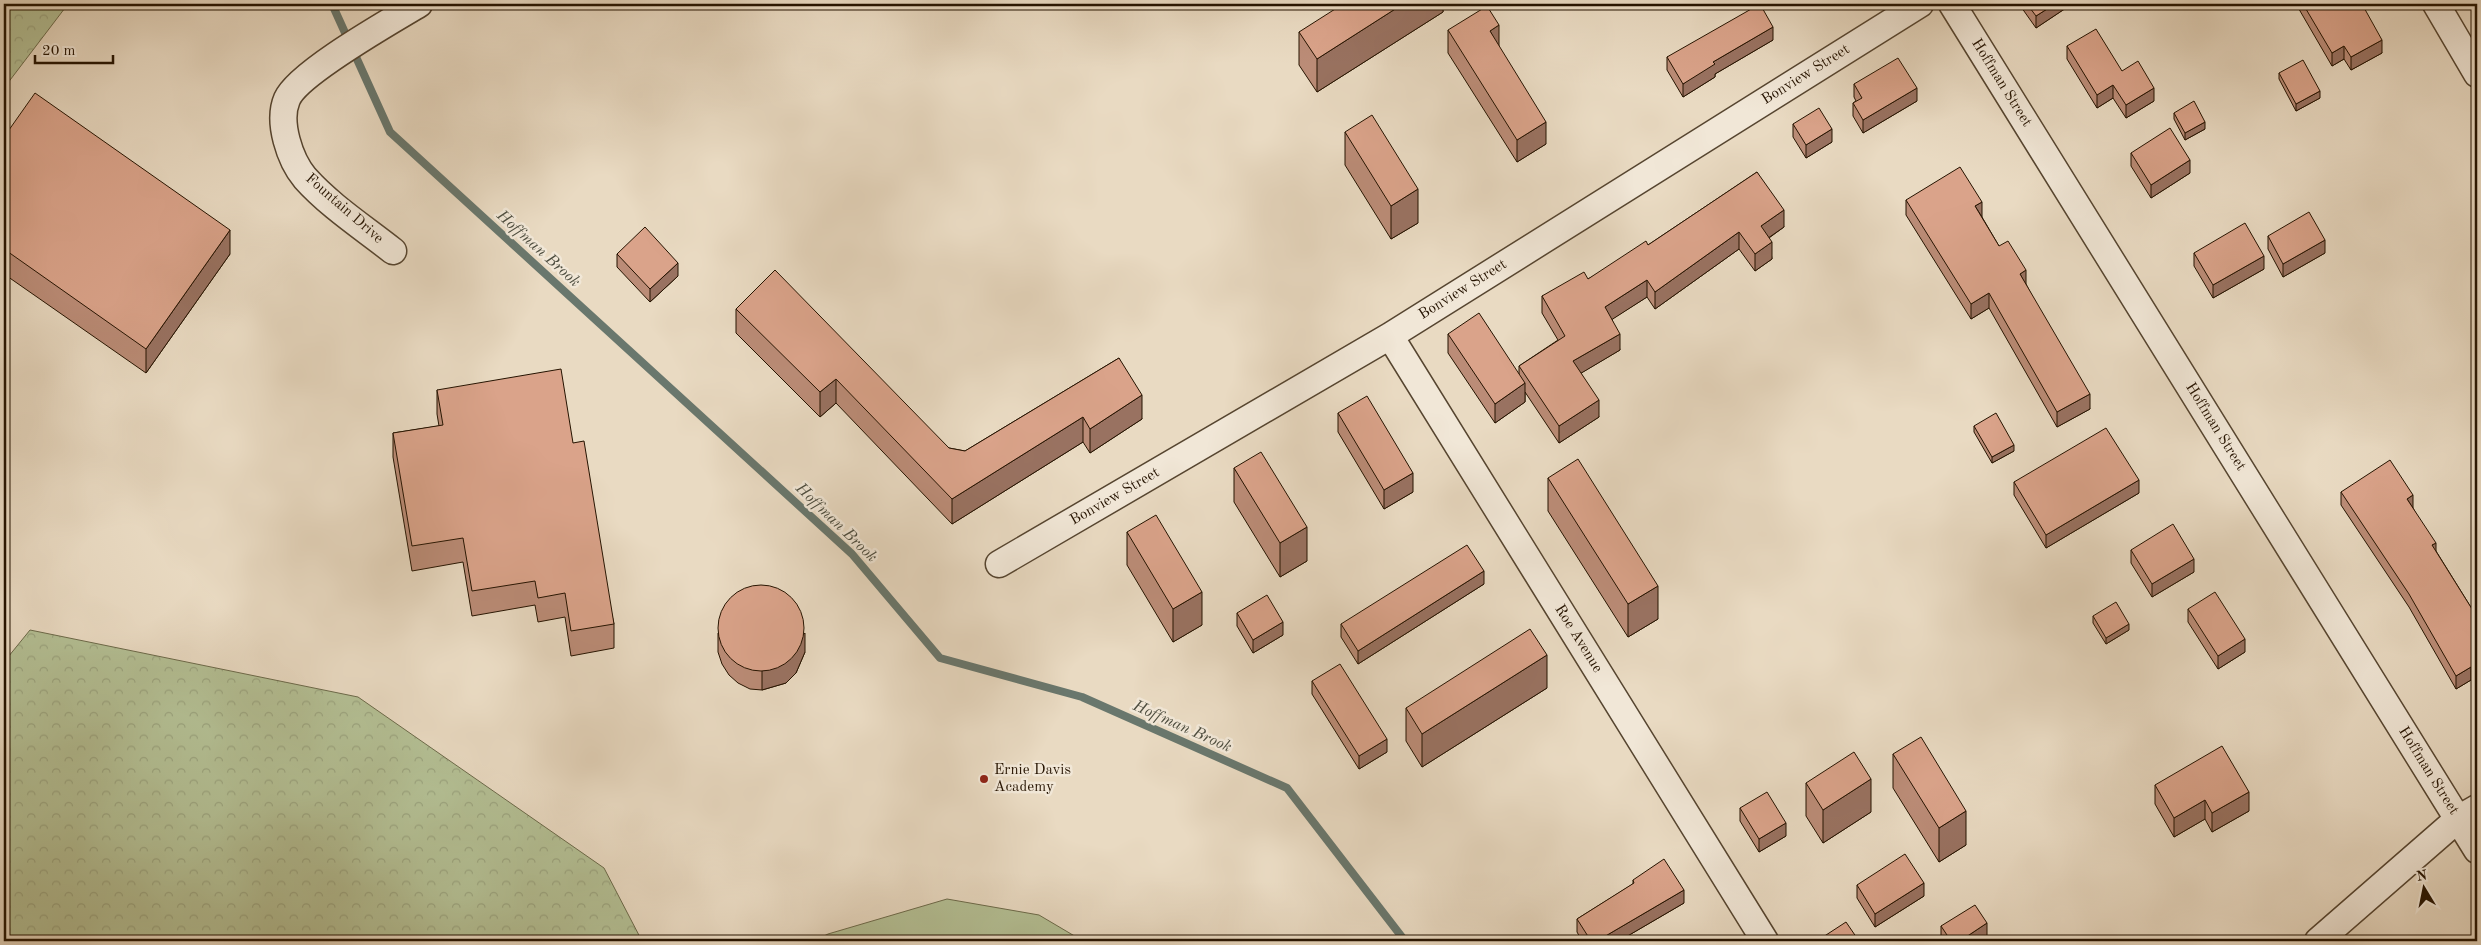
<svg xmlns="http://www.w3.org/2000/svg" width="2481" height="945" font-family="'Old Standard TT',serif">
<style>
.green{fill:#b4c095;stroke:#6c6a4a}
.forest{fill:url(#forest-crowns);stroke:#6c6a4a}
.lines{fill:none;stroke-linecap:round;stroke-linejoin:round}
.stream{stroke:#69776d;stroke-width:8}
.minor-casing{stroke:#564530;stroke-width:29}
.minor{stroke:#f1e7d7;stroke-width:26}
.wall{fill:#bb8c77;stroke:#251300}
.shaded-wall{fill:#997261;stroke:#251300}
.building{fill:#daa38a;stroke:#251300}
.poi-dot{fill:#8f2418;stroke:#f1e7d7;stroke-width:2}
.labels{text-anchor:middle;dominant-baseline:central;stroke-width:5;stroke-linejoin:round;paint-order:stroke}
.street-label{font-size:15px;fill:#251300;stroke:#f1e7d7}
.poi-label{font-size:15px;fill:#251300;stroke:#f1e7d7;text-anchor:start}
.water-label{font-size:16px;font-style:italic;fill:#4d4d3f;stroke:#f1e7d7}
</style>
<defs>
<pattern id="forest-crowns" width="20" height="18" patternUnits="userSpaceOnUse" patternTransform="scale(1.25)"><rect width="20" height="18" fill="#b4c095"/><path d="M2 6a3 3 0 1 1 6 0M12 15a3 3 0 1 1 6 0" fill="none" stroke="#9ba47f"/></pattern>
</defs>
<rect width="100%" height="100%" fill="#e9dac2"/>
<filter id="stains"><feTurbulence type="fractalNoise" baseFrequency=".004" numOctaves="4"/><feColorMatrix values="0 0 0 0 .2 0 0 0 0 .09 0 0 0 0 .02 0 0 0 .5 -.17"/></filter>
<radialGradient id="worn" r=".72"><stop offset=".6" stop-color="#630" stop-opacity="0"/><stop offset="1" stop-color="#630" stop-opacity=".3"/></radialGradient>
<!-- green -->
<path class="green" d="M947 899 1039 915 1083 941H814L828 934Z"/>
<!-- forest -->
<path class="forest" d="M4 4H68L4 88Z
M30 630 358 697 604 868 642 941H4V662Z"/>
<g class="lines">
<!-- stream -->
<path class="stream" d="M332 4 390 132 852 554 940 658 1082 697 1287 788 1405 941"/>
<defs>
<path id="minor" d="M1952 4 2477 850
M2436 4 2477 74
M393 251C364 228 330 206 305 178 290 160 277 122 287 99 298 73 391 21 419 4
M1390 336 1765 941
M999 564 1390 336 1920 4
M2318 941 2458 819 2477 808"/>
</defs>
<!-- minor casing -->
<use href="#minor" class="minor-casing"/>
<!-- minor -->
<use href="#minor" class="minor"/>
</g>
<!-- wall -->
<path class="wall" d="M1443 4V12L1317 92 1299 65V32Z
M2019 4H2072L2036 28Z
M2296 4H2362L2382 53 2351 70 2344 59 2332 66Z
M1448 30 1546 144 1517 162 1448 53Z
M1773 40 1715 74V77L1683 97 1667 70V57Z
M2067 46 2122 71 2154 101 2126 118 2113 98 2097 108 2067 59Z
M2279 73 2320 98 2296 111 2279 79Z
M1854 84 1917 101 1863 133 1853 116V103L1856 101 1854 97Z
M2174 113 2205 129 2185 140 2174 119Z
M1793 124 1832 142 1806 158 1793 137Z
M1345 132 1418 223 1391 239 1345 165Z
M4 137 230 254 146 373 4 274Z
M2131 153 2190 173 2151 198 2131 166Z
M1757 172 1784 227 1769 238 1772 259 1755 271 1739 249 1655 309 1647 297 1612 319 1620 350 1581 373 1599 417 1559 443 1525 392V402L1495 423 1448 353V334L1519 374V366L1558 340 1542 313V296L1588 279 1648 245Z
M1906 200 1982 217 1999 246 2026 284 2090 409 2057 427 1989 308 1971 319 1906 215Z
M2268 236 2325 253 2283 277 2268 249Z
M2194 253 2264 269 2213 298 2194 266Z
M617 254 678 276 650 302 617 267Z
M736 309 949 448 965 451 1119 358 1142 419 1090 453 1083 442 952 524 836 403 820 417 736 333Z
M437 390 573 443 614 624V648L571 656 565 617 538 622 535 605 472 616 463 562 412 571 393 457V433L439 426 437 414Z
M1338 413 1413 492 1384 509 1338 432Z
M1974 426 2014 451 1992 463 1974 432Z
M1234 468 1307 561 1280 577 1234 502Z
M1548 478 1658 619 1628 637 1548 511Z
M2014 482 2139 493 2046 548 2014 495Z
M2341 492 2413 508 2436 551 2477 617V690L2471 680 2456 689 2409 607 2341 505Z
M1127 532 1202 625 1173 642 1127 565Z
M2131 550 2194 572 2152 597 2131 563Z
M1484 584 1358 664 1341 637V624Z
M2188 609 2245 652 2218 669 2188 622Z
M1237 613 1283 635 1253 653 1237 626Z
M2093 616 2129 630 2106 644 2093 623Z
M718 633 805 652 796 673 786 683 762 690 750 689 738 683 729 675 722 664 718 652Z
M1312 681 1387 752 1359 769 1312 694Z
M1547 688 1422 767 1406 741V708Z
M1893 754 1966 845 1939 862 1893 788Z
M1806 783 1871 812 1823 843 1806 816Z
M2155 785 2249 811 2212 832 2205 819 2174 837 2155 804Z
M1740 808 1786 836 1759 852 1740 821Z
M1633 880 1684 903 1619 941H1582L1577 932V919L1633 884Z
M1857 885 1924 896 1875 927 1857 898Z
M1941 926 1987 936 1980 941H1942L1941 939Z"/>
<!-- shaded-wall -->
<path class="shaded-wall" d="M1403 4H1443V12L1317 92V59Z
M2055 4H2072L2036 28V16Z
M1499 25V48L1490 31Z
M1773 27V40L1715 74V77L1683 97V84L1713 62Z
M2382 40V53L2351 70V57Z
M2344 46V59L2332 66V53Z
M2113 85V98L2097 108V95Z
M1917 88V101L1863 133V120Z
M2154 88V101L2126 118V105Z
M2320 91V98L2296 111V104Z
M1546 122V144L1517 162V140Z
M2205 122V129L2185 140V133Z
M1832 129V142L1806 158V145Z
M2190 160V173L2151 198V185Z
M1418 189V223L1391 239V206Z
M1982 202V217L1975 206Z
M1784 210V227L1761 243V226Z
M230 230V254L146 373V349Z
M1739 232V249L1655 309V292Z
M2325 240V253L2283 277V264Z
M1772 242V259L1755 271V254Z
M2264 256V269L2213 298V285Z
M678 263V276L650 302V289Z
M2026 270V285L2020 274Z
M1647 280V297L1605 324V307Z
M1989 293V308L1971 319V304Z
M1620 334V350L1573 378V361Z
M836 379V403L820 417V392Z
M1525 383V402L1495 423V404Z
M2090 394V409L2057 427V412Z
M1142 395V419L1090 453V429Z
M1599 400V417L1559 443V426Z
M1083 417V442L952 524V499Z
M2014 445V451L1992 463V457Z
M1413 473V492L1384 509V490Z
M2139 480V493L2046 548V535Z
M2413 495V508L2407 499Z
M1307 527V561L1280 577V543Z
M2436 543V556L2432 545Z
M2194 559V572L2152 597V584Z
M1484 571V584L1358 664V651Z
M1658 586V619L1628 637V604Z
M1202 592V625L1173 642V609Z
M1283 622V635L1253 653V640Z
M2129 624V630L2106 644V638Z
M805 633V652L796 673 786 683 762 690V671Z
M2245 639V652L2218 669V656Z
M1547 655V688L1422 767V734Z
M2471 667V680L2456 689V676Z
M1387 739V752L1359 769V756Z
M1871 779V812L1823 843V810Z
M2249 792V811L2212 832V813Z
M2205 800V819L2174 837V818Z
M1966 811V845L1939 862V828Z
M1786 823V836L1759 852V839Z
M1924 883V896L1875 927V914Z
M1684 890V903L1619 941H1597Z
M1987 923V936L1980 941H1960Z"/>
<!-- building -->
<path class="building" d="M1343 4H1403L1317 59 1299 32Z
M1760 4 1773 27 1713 62 1715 64 1683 84 1667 57Z
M2027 4H2055L2036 16Z
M2303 4H2362L2382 40 2351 57 2344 46 2332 53Z
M1487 6 1499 25 1490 31 1546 122 1517 140 1448 30Z
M2096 29 2122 71 2138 61 2154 88 2126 105 2113 85 2097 95 2067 46Z
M1898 58 1917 88 1863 120 1853 103 1862 98 1854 84Z
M2303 60 2320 91 2296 104 2279 73Z
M35 93 230 230 146 349 4 249V137Z
M2194 101 2205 122 2185 133 2174 113Z
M1819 108 1832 129 1806 145 1793 124Z
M1372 115 1418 189 1391 206 1345 132Z
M2170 128 2190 160 2151 185 2131 153Z
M1960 167 1982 202 1975 206 1999 246 2008 241 2026 270 2020 274 2090 394 2057 412 1989 293 1971 304 1906 200Z
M1757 172 1784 210 1761 226 1772 242 1755 254 1739 232 1655 292 1647 280 1605 307 1620 334 1573 361 1599 400 1559 426 1519 366 1565 336 1542 296 1584 272 1588 279 1646 241 1648 245Z
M2309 212 2325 240 2283 264 2268 236Z
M2245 223 2264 256 2213 285 2194 253Z
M645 227 678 263 650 289 617 254Z
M775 270 949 448 965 451 1119 358 1142 395 1090 429 1083 417 952 499 836 379 820 392 736 309Z
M1479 313 1525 383 1495 404 1448 334Z
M561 369 573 443 584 441 614 624 571 631 565 593 538 598 535 581 472 591 463 538 412 546 393 433 443 425 437 390Z
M1367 396 1413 473 1384 490 1338 413Z
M1996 413 2014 445 1992 457 1974 426Z
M2106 428 2139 480 2046 535 2014 482Z
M1261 452 1307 527 1280 543 1234 468Z
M1578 459 1658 586 1628 604 1548 478Z
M2390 460 2413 495 2407 499 2436 543 2432 545 2477 617V677L2471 667 2456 676 2409 594 2341 492Z
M1156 515 1202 592 1173 609 1127 532Z
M2173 524 2194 559 2152 584 2131 550Z
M1467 545 1484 571 1358 651 1341 624Z
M718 628a43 43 0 1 1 86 0a43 43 0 1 1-86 0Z
M2215 592 2245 639 2218 656 2188 609Z
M1267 595 1283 622 1253 640 1237 613Z
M2116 602 2129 624 2106 638 2093 616Z
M1530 629 1547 655 1422 734 1406 708Z
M1340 664 1387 739 1359 756 1312 681Z
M1921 737 1966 811 1939 828 1893 754Z
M2222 746 2249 792 2212 813 2205 800 2174 818 2155 785Z
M1854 752 1871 779 1823 810 1806 783Z
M1767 792 1786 823 1759 839 1740 808Z
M1905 854 1924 883 1875 914 1857 885Z
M1664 859 1684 890 1597 941H1591L1577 919 1634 883 1633 880Z
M1975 905 1987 923 1960 941H1951L1941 926Z
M1846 922 1859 941H1826L1823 937Z"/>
<!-- markers -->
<circle class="poi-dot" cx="984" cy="779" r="5"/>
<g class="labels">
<!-- street labels -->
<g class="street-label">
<text transform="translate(1806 75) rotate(-32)">Bonview Street</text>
<text transform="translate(2001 83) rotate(58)">Hoffman Street</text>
<text transform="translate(344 209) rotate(41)">Fountain Drive</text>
<text transform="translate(1463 290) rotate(-32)">Bonview Street</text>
<text transform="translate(2215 427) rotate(58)">Hoffman Street</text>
<text transform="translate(1115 497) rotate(-30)">Bonview Street</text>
<text transform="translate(1578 639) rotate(58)">Roe Avenue</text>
<text transform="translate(2428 771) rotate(58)">Hoffman Street</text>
</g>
<!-- poi labels -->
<g class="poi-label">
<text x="994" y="770">Ernie Davis<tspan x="994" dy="17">Academy</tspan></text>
</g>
<!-- water labels -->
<g class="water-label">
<text transform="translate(538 249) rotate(42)">Hoffman Brook</text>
<text transform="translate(836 523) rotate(44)">Hoffman Brook</text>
<text transform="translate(1182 727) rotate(24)">Hoffman Brook</text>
</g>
</g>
<!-- margin -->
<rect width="2481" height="945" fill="none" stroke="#e9dac2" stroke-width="20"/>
<rect x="5" y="5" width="2471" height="935" fill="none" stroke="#251300" stroke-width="2.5"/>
<rect x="10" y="10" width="2461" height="925" fill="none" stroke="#251300"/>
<!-- north arrow -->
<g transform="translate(2424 888) rotate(350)" stroke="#f1e7d7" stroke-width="4" paint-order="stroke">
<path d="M0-4L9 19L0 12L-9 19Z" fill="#251300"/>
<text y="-8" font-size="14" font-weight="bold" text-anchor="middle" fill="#251300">N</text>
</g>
<!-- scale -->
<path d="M35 55v8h78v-8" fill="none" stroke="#251300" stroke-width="2.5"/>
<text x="42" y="55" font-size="15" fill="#251300" stroke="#f1e7d7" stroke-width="4" paint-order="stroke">20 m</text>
<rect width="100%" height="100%" filter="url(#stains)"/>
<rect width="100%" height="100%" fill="url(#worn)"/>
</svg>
